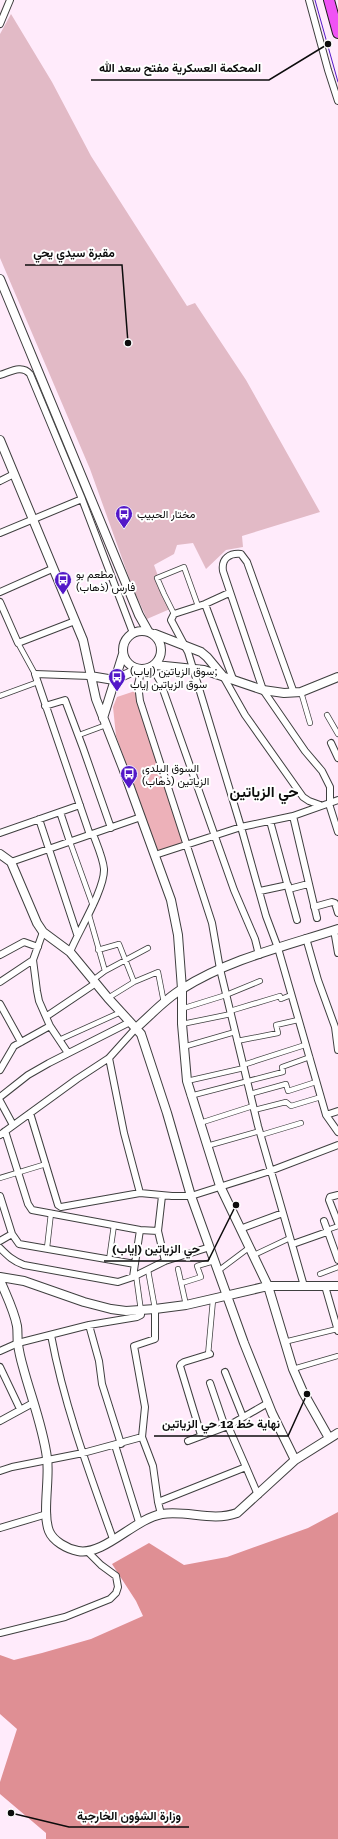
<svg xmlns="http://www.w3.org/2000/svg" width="338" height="1839" font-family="'Roboto Serif',Vazirmatn,serif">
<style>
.green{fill:#edb1b9}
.forest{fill:#df8f94}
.cemetery{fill:#e2bac6}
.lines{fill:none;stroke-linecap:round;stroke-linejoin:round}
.pedestrian-casing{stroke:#3f3f3f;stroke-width:6}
.minor-casing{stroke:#3f3f3f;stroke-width:8}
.tertiary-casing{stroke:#3f3f3f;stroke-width:10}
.trunk-casing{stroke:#1d1d1d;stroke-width:12}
.pedestrian{stroke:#fff;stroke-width:4.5}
.minor{stroke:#fff;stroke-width:6}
.tertiary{stroke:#fff;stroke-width:8}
.trunk{stroke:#f052f4;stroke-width:10}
.tram{stroke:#5318c8;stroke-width:1}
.labels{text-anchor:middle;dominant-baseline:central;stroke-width:4;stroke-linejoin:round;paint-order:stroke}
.poi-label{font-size:11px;fill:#0c0c0c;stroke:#fff;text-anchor:start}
.district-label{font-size:15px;font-weight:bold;fill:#0c0c0c;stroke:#fff}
.leader{fill:none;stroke:#0c0c0c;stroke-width:1.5}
.callout-dot{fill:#0c0c0c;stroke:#fff;stroke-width:1.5}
.callout-label{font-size:12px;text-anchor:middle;font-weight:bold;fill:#0c0c0c;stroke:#fff;stroke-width:4;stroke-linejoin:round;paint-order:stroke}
</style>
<rect width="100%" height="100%" fill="#ffebfb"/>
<!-- green -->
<path class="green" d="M135 691 185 844 158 852 116 736 113 707 117 697Z"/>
<!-- forest -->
<path class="forest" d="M338 1512V1839H46V1833L0 1794V1782L17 1729 0 1714V1655L14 1660 42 1653 91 1639 143 1616 136 1601 112 1564 149 1543 184 1565 227 1557 308 1528Z"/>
<!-- cemetery -->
<path class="cemetery" d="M11 14 52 82 91 156 187 306 195 303 246 380 320 512 242 536 243 547 226 550 206 569 193 543 177 545 174 554 154 565 170 609 147 619 132 586 90 469 0 258V34Z"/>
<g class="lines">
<defs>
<path id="pedestrian" d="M174 614 164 594 157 578 184 567 198 606
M18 643 35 674
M301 692 310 723
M0 696 38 682
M327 715 338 734
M79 735 106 725
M70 842 93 906
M89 915 105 971
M98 950 119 944 134 982
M93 980 105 971 148 948
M108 998 134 982 158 972 164 1003
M181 1009 226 995 260 981
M230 1011 280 996 281 999 291 995
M182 1024 231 1014
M59 1040 121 1012
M237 1041 278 1033 276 1025 298 1020
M183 1047 235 1032
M243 1065 305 1045
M187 1081 244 1068
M250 1094 286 1084 288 1091 316 1082
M190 1096 283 1072 282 1067 310 1057
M254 1110 286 1102 291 1106 321 1097
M200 1123 253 1106
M261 1135 301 1123
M207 1146 260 1131
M0 1178 46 1164
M327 1230 338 1226
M47 1248 51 1213
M254 1255 290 1238
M109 1260 114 1225
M178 1269 186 1305
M148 1270 155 1309
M218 1271 250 1247
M320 1274 338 1267
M136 1275 141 1311
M182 1283 201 1277 197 1266 214 1261
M284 1342 337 1329
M208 1355 213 1300
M293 1369 338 1356"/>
<path id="minor" d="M309 0 328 70 338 101
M0 24 10 0
M0 375C10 372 22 364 30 374L82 499 133 633
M0 481 14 474
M0 533 82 499
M0 592 52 569
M229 593 205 604 174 614 171 620 188 652 241 827 266 916 278 948 326 1115 338 1132
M0 602 18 643 75 621
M205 604 233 679
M152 667 160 681 234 890 255 939 259 955
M142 669 138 684 140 701 212 923 220 969 258 1126 304 1286
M223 676 245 715 303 797 309 801 320 805
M294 693 247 562 241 554C230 553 221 558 223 571L263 690 305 751 322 771 330 787V807L338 832
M45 706 65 700 83 748 111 828
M331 743 338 758
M60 812 70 842
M293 816 317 918
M39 819 77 934
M270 821 297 920
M0 833 80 805
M90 835 35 674 90 676
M155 855 241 827 293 816 338 800
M11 862 141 817
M289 889 308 884
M260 891 288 885
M314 907 332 902 335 903 338 913
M334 930 338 953
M43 932 33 960 37 991 39 1001 50 1026 68 1053
M306 938 318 980 335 1027 338 1050
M70 952C78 932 105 889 104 869 103 858 97 845 93 834
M0 955 24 942 38 947
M0 982 33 960
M0 1004 21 1042
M47 1016 96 983
M109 1058 124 1133 140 1193
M0 1070 14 1046 50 1026
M0 1097 28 1075 49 1063 130 1022
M0 1101 13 1125
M30 1113 58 1205 61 1207 140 1193 172 1196H191L270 1171 338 1145
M326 1115 338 1111
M5 1131 28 1204 32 1210 140 1230 158 1231
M0 1135 77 1079 109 1058 136 1028
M338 1195 330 1197 329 1200 338 1223
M0 1196 12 1234 19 1244 135 1264
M162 1196 158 1231 165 1261
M324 1221 338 1260
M240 1229 283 1213
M0 1241 12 1234
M293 1244 327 1232
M0 1248C8 1256 13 1261 24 1265L118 1282 133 1277 165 1261 210 1247
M133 1277 140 1230
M325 1286 338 1331
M89 1325 99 1361 102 1384 121 1444
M51 1335C64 1405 89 1472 113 1539
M0 1351 18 1343 89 1325 137 1317 141 1315V1311
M0 1367 20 1409
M225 1372 243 1417
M210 1383 225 1427
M0 1421 33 1403
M228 1426 246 1467
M201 1435 180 1366 181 1364 184 1362 210 1354
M142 1437 145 1407 134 1346 155 1339V1309
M188 1441 228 1426 268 1403
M115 1445 139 1522
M0 1471 12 1467 83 1453 142 1437 153 1466 158 1502 161 1514
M158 1502 246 1467 258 1495
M0 1528 47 1514
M0 1633 65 1617 110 1599 116 1593 118 1587 116 1576 101 1565 87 1551"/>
<path id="tertiary" d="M0 279 139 615 148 631
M0 440 83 640 96 699 123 768 171 900 178 935 182 989V1024L187 1081 220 1186 268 1286 293 1369 303 1392 329 1438
M123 650a19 19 0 1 1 38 0a19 19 0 1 1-38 0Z
M155 634 201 652 207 657 222 675
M155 665 204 670 263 690 284 693 301 692 338 677
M90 676 114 680 138 669
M103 718 123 654
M0 854 11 862 37 923 43 932 70 952 108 998 141 1034 167 1113 191 1196 244 1343 272 1413 295 1460
M136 1028C151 1015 165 999 182 989 229 959 286 946 338 929
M0 1277 24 1281 84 1302 111 1309 126 1311 155 1309 186 1305 268 1286H338
M0 1280C6 1295 14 1310 17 1326 18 1332 17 1338 18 1344 19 1352 21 1360 23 1367 31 1397 43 1427 47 1458 50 1478 42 1513 49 1531 53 1541 67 1549 78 1551 104 1556 134 1519 162 1514 187 1510 212 1522 237 1513L295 1460 338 1433"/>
<path id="trunk" d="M329 0 338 33"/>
</defs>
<!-- pedestrian casing -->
<use href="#pedestrian" class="pedestrian-casing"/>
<!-- minor casing -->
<use href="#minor" class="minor-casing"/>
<!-- tertiary casing -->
<use href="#tertiary" class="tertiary-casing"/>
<!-- trunk casing -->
<use href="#trunk" class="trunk-casing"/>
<!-- pedestrian -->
<use href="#pedestrian" class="pedestrian"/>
<!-- minor -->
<use href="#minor" class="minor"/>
<!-- tertiary -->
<use href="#tertiary" class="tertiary"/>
<!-- trunk -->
<use href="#trunk" class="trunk"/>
<!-- tram -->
<path class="tram" d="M315 0 338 82"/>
</g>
<!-- icons -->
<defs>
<symbol id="bus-pin" viewBox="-11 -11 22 30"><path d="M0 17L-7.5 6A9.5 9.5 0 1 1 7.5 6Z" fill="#5318c8" stroke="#fff"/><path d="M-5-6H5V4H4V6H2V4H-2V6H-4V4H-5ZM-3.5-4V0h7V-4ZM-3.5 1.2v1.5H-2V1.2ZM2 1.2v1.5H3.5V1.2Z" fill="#fff"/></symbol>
</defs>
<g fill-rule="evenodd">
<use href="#bus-pin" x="114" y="504" width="20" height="27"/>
<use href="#bus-pin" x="53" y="570" width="20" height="27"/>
<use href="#bus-pin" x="107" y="667" width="20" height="27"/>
<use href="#bus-pin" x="119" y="764" width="20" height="27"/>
</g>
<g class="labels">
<!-- poi labels -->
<g class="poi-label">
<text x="137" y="514">مختار الحبيب</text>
<text x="76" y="574">مطعم بو<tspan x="76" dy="13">فارس (ذهاب)</tspan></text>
<text x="130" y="671">سوق الزياتين (إياب);<tspan x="130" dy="13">سوق الزياتين إياب</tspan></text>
<text x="142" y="768">السوق البلدي<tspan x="142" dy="13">الزياتين (ذهاب)</tspan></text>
</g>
<!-- district labels -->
<g class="district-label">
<text x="264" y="792">حي الزياتين</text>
</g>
</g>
<!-- callouts -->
<path class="leader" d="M328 44L269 80H91M128 343L122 265H25M236 1205L208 1261H104M307 1394L288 1436H154M11 1813L69 1827H189"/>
<g class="callout-dot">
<circle cx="328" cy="44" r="4"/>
<circle cx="128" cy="343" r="4"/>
<circle cx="236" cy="1205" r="4"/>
<circle cx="307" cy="1394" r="4"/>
<circle cx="11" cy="1813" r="4"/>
</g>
<g class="callout-label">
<text x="180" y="72">المحكمة العسكرية مفتح سعد الله</text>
<text x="74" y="257">مقبرة سيدي يحي</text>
<text x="156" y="1253">حي الزياتين (إياب)</text>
<text x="221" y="1428">نهاية خط 12 حي الزياتين</text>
<text x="129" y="1820">وزارة الشؤون الخارجية</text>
</g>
</svg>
